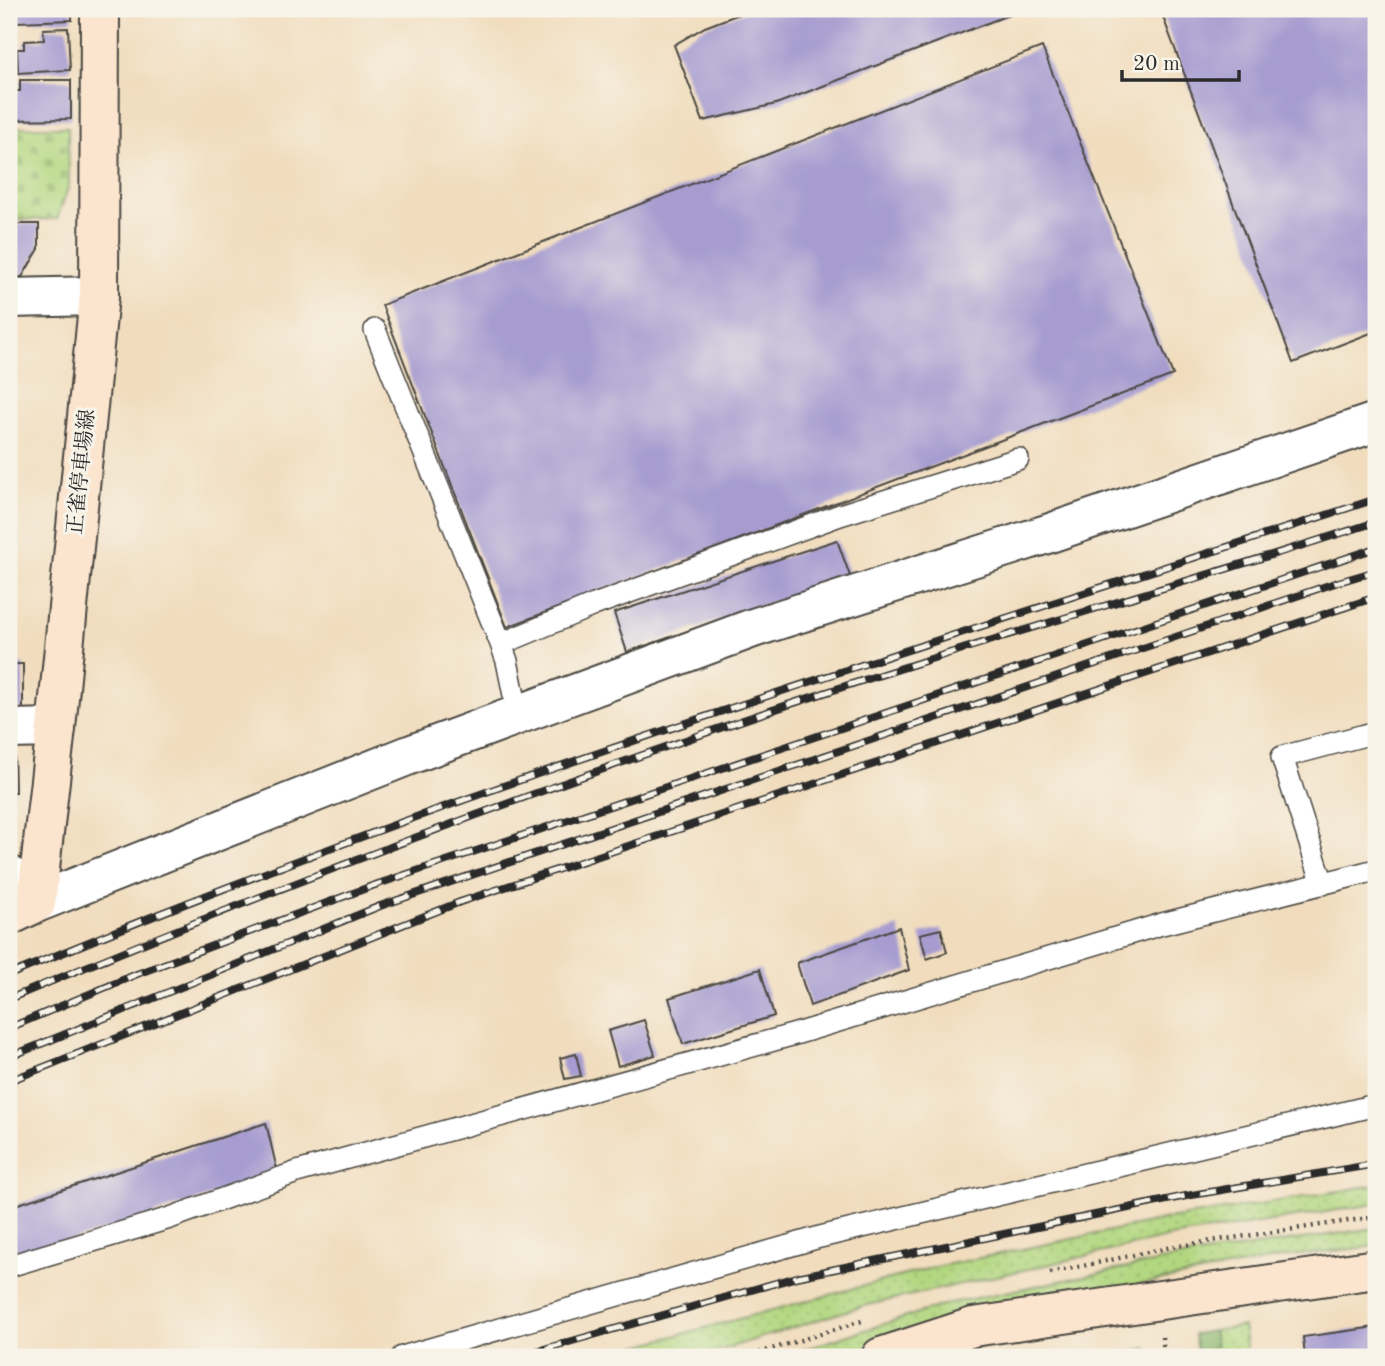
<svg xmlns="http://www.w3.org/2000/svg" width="1385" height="1366" font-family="'Old Standard TT','Noto Serif JP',serif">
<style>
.green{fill:url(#green-dots);stroke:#6e8156;stroke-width:2}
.forest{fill:url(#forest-crowns);stroke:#5c724c;stroke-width:2}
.cemetery{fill:url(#cemetery-stones);stroke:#6e8156;stroke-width:2}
.building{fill:#a69cd0}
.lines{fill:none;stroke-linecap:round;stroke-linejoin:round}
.lane-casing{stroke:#494641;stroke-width:24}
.street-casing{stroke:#494641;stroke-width:42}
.secondary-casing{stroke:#494641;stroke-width:42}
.path{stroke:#494641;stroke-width:4.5;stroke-dasharray:2 5;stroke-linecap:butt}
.lane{stroke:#fff;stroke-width:21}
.street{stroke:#fff;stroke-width:38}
.secondary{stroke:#fce5cf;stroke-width:38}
.rail-casing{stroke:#2b2b2b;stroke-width:8}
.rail{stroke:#f7f3e8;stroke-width:5;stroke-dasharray:16;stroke-linecap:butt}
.labels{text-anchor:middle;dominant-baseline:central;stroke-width:6;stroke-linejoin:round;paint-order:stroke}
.street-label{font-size:21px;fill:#2b2b2b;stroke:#f7f3e8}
</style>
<defs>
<pattern id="green-dots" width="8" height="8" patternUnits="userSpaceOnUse" patternTransform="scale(1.75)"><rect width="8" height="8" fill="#b2d780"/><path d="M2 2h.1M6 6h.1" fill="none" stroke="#99b96f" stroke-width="1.8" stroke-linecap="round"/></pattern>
<pattern id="forest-crowns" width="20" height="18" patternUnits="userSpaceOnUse" patternTransform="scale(1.75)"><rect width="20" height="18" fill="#8db86e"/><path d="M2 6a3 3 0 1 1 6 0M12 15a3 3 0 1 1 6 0" fill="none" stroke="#73965b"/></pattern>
<pattern id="cemetery-stones" width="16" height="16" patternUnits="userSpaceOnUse" patternTransform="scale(1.75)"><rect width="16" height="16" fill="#b2d780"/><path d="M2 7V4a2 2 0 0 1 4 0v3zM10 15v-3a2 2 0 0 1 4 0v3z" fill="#99b96f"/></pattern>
</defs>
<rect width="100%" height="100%" fill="#f7f3e8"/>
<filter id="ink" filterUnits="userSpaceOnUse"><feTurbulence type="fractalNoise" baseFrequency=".0143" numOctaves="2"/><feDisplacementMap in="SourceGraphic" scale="14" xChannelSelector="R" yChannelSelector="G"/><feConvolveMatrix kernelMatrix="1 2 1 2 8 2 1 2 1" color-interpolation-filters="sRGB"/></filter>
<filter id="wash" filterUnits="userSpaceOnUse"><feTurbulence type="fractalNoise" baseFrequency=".00686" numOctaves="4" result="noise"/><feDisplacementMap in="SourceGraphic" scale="28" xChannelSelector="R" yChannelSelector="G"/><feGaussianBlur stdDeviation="1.57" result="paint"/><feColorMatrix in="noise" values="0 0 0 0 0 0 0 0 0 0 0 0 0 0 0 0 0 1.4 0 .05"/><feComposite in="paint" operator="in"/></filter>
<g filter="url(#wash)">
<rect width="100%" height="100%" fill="#f1ddbe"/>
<!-- green -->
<path class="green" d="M1376 1185V1204L1171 1237 859 1307 699 1357H595L931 1268 1168 1219Z
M1376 1228V1246L1291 1256 977 1315 841 1357H780L950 1303 1176 1258Z
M1243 1326 1248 1357H1218L1213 1331Z
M1147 1348 1149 1357H1106Z"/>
<!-- forest -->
<path class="forest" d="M1213 1331 1218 1357H1198L1194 1334Z"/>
<!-- cemetery -->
<path class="cemetery" d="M9 127H68L69 185 57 219 9 220Z"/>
<g id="blocks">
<!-- building -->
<path class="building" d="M14 9H72V20L15 22Z
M752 9H1024L776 104 703 121 674 45 705 27Z
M1160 9H1376V331L1293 363Z
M68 28 70 70 18 73 17 49H24V41L44 40 43 29Z
M1042 47 1173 375 507 627 382 305Z
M20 80H71V119L9 120V91H20Z
M9 224H39V249L22 277H9Z
M837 540 850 576 627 652 614 613Z
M9 664H23V709L9 710Z
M9 743H14L15 792H9Z
M899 927 909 970 810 1006 797 963Z
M941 929 947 952 927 959 920 934Z
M760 969 774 1016 683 1044 669 998Z
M644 1020 655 1055 618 1066 608 1031Z
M576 1054 581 1076 565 1079 560 1058Z
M266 1123 278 1174 9 1261V1207Z
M1376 1327V1357H1305L1303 1337Z"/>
</g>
</g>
<g filter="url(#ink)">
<use href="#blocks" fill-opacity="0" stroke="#494641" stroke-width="2"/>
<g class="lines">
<defs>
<path id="lane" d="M375 330 501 644 594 605 840 515 1018 459
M501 644 507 661 518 715
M1323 884 1282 757 1376 732
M9 1266 170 1218 297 1172 792 1035 1162 924 1376 870
M402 1357 820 1237 1376 1105"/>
<path id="street" d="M9 298 99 296
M9 729 56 728
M9 875 36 903 412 754 753 628 1047 534 1376 422"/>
<path id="secondary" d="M9 916 36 903 56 728 99 296 100 9
M881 1357 973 1327 1376 1269"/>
</defs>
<!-- lane casing -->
<use href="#lane" class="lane-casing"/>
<!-- street casing -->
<use href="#street" class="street-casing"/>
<!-- secondary casing -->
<use href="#secondary" class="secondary-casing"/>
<!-- path -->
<path class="path" d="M1050 1273 1171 1247 1376 1217
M1162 1337 1165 1357
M746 1357 862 1321"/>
<!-- lane -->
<use href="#lane" class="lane"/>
<!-- street -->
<use href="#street" class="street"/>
<!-- secondary -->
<use href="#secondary" class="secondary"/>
<defs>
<path id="rail" d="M9 975C454 788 917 648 1376 499
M9 999C243 900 483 810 723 727 939 652 1159 592 1376 522
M9 1028 137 974 372 886 1376 548
M9 1057 380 906 1335 583 1376 571
M9 1081 460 902 1376 597
M516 1357 797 1277 1186 1196 1376 1164"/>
</defs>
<!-- rail casing -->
<use href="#rail" class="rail-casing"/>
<!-- rail -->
<use href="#rail" class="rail"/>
</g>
</g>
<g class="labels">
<!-- street labels -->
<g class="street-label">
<text transform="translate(82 472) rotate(-84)">正雀停車場線</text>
</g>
</g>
<!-- margin -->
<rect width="1385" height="1366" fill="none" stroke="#f7f3e8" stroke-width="35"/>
<!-- scale -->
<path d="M1122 70v10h117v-10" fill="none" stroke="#2b2b2b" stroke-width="3.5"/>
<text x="1133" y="70" font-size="21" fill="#2b2b2b" stroke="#f7f3e8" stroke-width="5" paint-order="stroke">20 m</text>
</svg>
